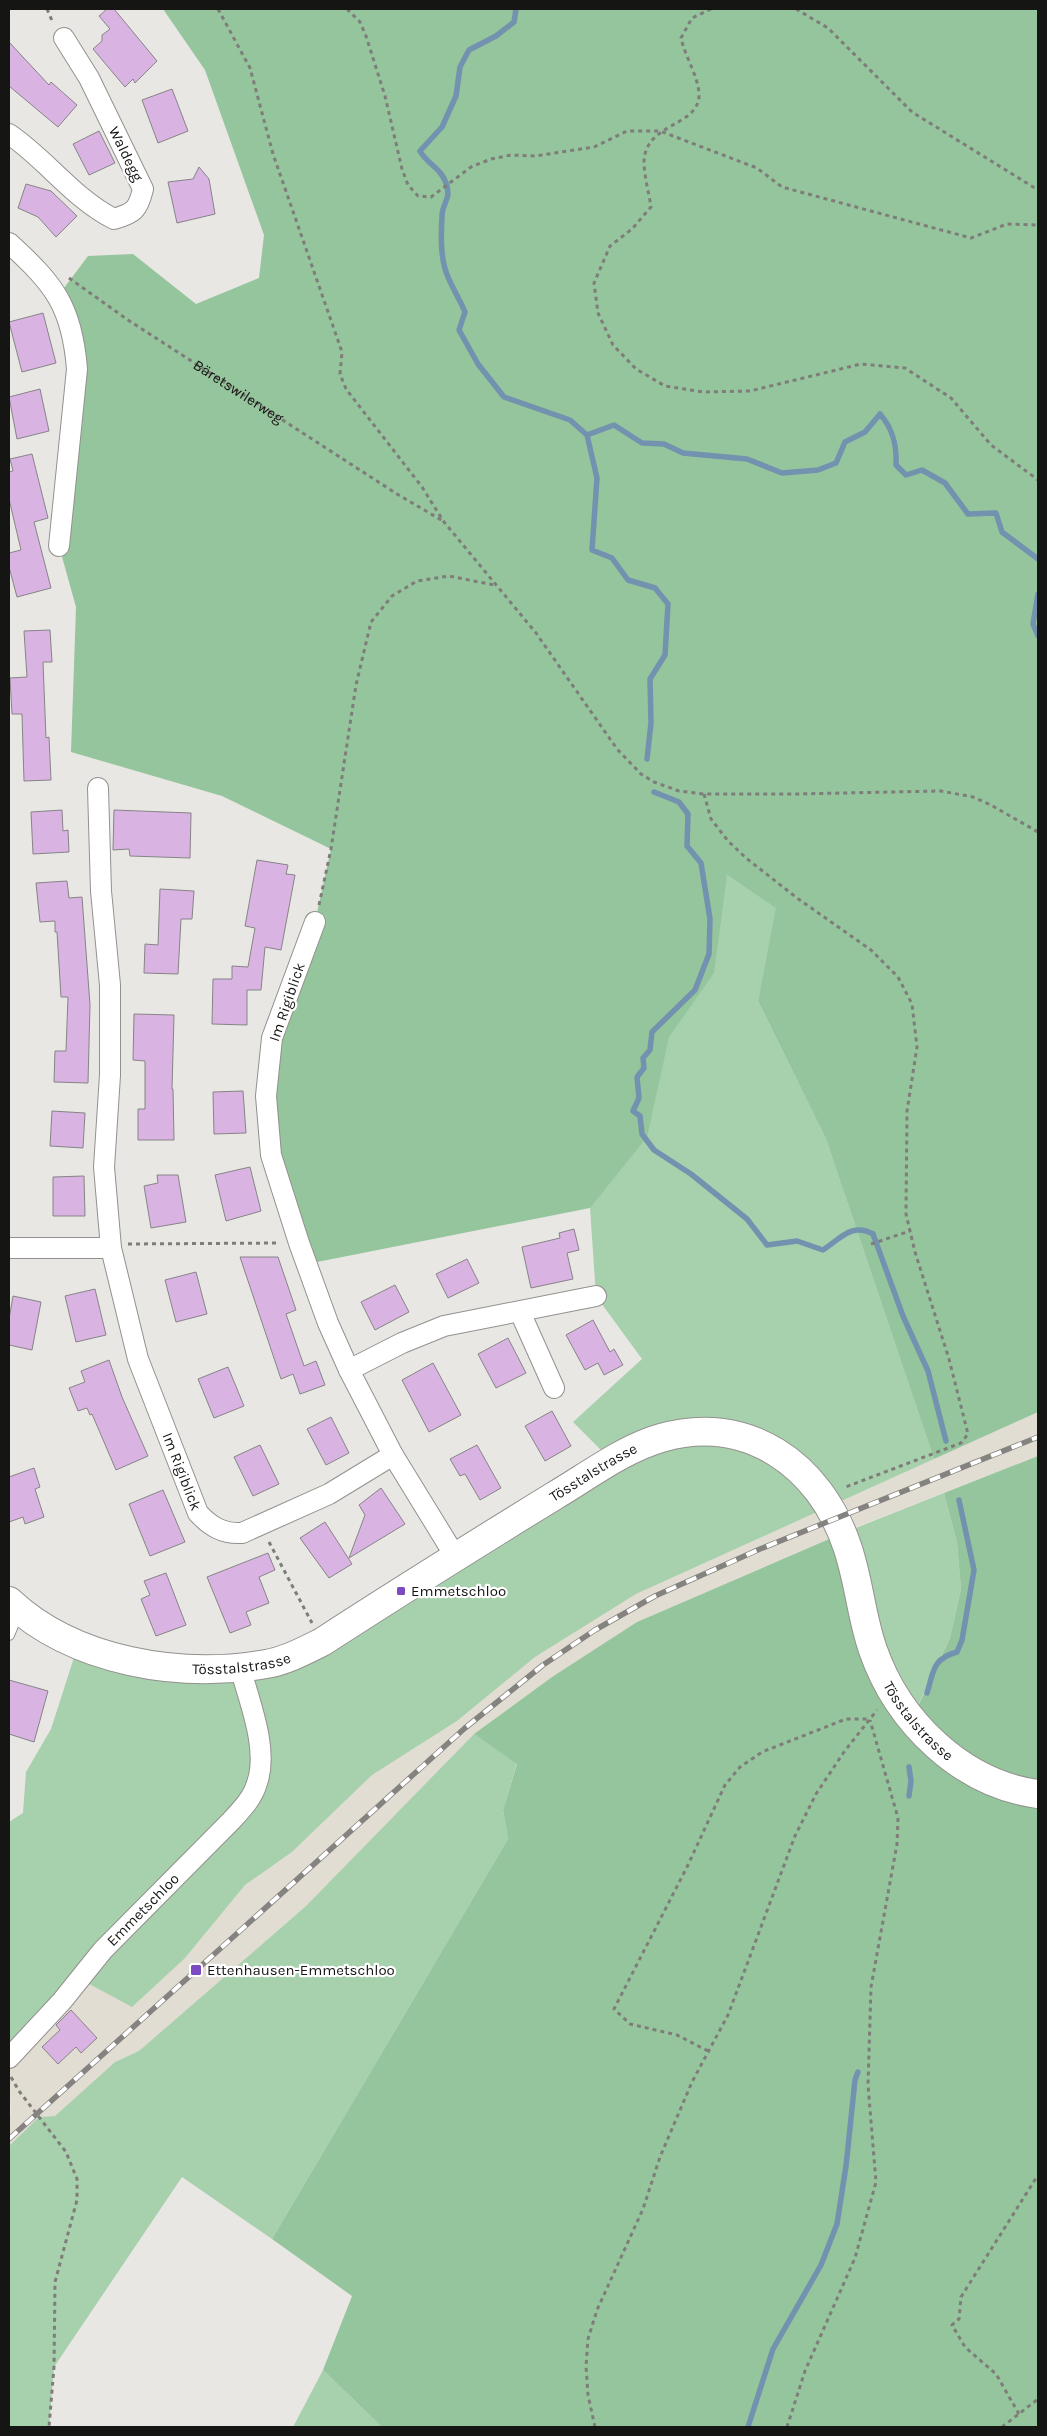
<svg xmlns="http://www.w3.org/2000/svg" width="1047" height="2436" font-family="Karla,sans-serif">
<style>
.built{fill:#e2ddd2}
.green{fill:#a7d0ac}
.forest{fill:#95c59c}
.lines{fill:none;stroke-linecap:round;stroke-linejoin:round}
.stream{stroke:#7292af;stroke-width:5.5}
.building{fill:#d9b3e2;stroke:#868487}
.service-casing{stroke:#93918e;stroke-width:12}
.minor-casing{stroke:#93918e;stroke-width:22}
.secondary-casing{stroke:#93918e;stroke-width:30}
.path{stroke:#7e7d7a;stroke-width:3;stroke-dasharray:4 4;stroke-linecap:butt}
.service{stroke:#fff;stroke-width:10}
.minor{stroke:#fff;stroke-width:20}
.secondary{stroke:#fff;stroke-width:28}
.rail-casing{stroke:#848380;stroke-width:5.5}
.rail{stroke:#fff;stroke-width:4;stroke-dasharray:11;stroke-linecap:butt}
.poi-dot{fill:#7c4ac1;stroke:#fff;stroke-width:2}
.labels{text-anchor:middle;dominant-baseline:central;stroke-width:4.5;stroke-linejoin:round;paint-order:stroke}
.street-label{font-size:15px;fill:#151513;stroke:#fff}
.poi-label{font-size:15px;fill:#151513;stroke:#fff;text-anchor:start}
</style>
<rect width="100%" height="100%" fill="#e9e7e3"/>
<!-- built -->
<path class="built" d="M1038 1412V1456L856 1527 637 1622 552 1677 474 1734 306 1906 139 2051 115 2062 55 2116 39 2117 9 2146V2117L11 2115 9 2058 80 1979 185 1958 245 1885 292 1852 372 1775 457 1721 535 1657 636 1594Z"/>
<!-- green -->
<path class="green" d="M727 875 777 908 758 1001 826 1139 934 1459 636 1594 535 1657 457 1721 372 1775 292 1852 245 1885 185 1958 132 2007 80 1979 9 2058V1822L23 1813 26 1772 51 1729 78 1645 266 1664 612 1461 573 1422 642 1359 596 1296 590 1208 631 1115Z
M944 1493 957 1543 961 1589 950 1638 911 1720 843 1533Z
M474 1734 517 1763 503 1810 508 1839 272 2239 182 2177 54 2367 49 2427H9V2146L39 2117 55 2116 115 2062 139 2051 306 1906Z
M323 2370 382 2427H293Z"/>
<!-- forest -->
<path class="forest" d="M163 9H1038V1412L934 1459 826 1139 758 1001 776 908 727 875 714 973 669 1037 647 1137 590 1208 307 1264 271 1155 272 1038 315 922 331 849 222 796 71 752 76 607 59 546 77 369 58 296 88 256 133 254 196 304 259 278 264 235 205 70Z
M1038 1456V2427H382L323 2370 352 2296 272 2239 508 1839 503 1810 517 1764 474 1734 552 1677 637 1622 843 1533 912 1719 950 1638 961 1589 957 1543 944 1493Z"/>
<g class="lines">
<!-- stream -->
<path class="stream" d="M516 9 514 22 496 36 469 50 460 67 456 96 442 127 420 151C427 164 441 168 446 183 452 199 442 203 442 216 441 236 440 259 448 277 453 289 460 300 465 312L459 330 478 364 504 397 570 420 587 435 597 478 592 550 612 558 628 580 655 588 668 604 665 655 650 679 651 723 647 759
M587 435 614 425 642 443 664 444 683 453 747 459 782 473 818 470 836 463 845 442 865 432 880 414C893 429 897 445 896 465L906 475 922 470 945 483 968 514 996 513 1002 532 1038 559
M1038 594 1033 624 1038 636
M654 792 679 802 688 814 687 846 701 863 710 919 709 954 695 990 652 1032 650 1050 643 1058 644 1068 637 1077 639 1098 633 1111 640 1116 642 1134 654 1150 691 1174 747 1219 767 1245 797 1241 823 1250C840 1239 852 1222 873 1234L903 1316 928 1371 946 1441
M927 1693C934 1671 932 1659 957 1652L962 1640 974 1570 959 1500
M909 1767 911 1781 909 1796
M748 2427 773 2349 821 2265 837 2224 846 2166 855 2080 858 2072"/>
</g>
<!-- building -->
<path class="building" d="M107 9H114L157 61 135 83 133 79 125 87 93 49 102 41V35L110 29 99 16Z
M9 42 49 85 51 82 77 105 58 127 9 86Z
M172 89 188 131 158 143 142 100Z
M99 131 115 163 89 175 73 144Z
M199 167 209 179 215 214 177 223 168 182 193 179Z
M26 184 51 191 77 216 56 237 38 217 18 208Z
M43 313 56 363 22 372 9 322Z
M40 389 49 431 17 439 9 397Z
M32 454 48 518 34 522 51 588 17 597 9 567V553L21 550 9 499V472L13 471 10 459Z
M50 630 52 662H43L46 738 49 737 51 780 24 781 22 714H12L10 678 27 677 24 631Z
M62 810 63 831 68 830 69 852 33 854 31 812Z
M114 810 191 813 190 858 130 856 129 849 113 850Z
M257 860 288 865 286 874 295 875 281 950 265 947 261 990H247V1025L212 1024 213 979H232V966L248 967 255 928 245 926Z
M67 881 69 898 82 897 90 1005 88 1083 54 1082 55 1051H66L68 997H61L57 932H55V921L40 922 36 883Z
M160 889 194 891 192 919H181L178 974 144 973 145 944 158 945Z
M134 1014 174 1015 172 1089H173L174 1140H138V1109H145V1061L133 1060Z
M243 1091 246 1133 214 1134 213 1092Z
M52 1111 85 1113 83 1148 50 1146Z
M250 1167 261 1211 226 1221 215 1175Z
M157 1175H178L186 1222 151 1228 144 1186 158 1183Z
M84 1176 85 1216H53V1177Z
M574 1229 579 1250 567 1253 573 1279 531 1288 522 1247 560 1238 559 1233Z
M240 1257H278L296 1310 286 1314 304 1366 316 1361 325 1385 300 1394 293 1374 281 1379Z
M467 1259 479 1283 448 1298 436 1274Z
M196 1272 207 1314 176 1322 165 1280Z
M395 1285 409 1312 375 1330 361 1302Z
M95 1289 106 1335 76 1342 65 1296Z
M13 1296 41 1302 32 1350 9 1345V1319Z
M593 1320 610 1352 614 1349 623 1365 604 1375 598 1363 585 1370 566 1335Z
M508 1338 526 1373 496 1388 478 1354Z
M109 1360 122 1397 148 1456 116 1470 92 1414 90 1415 87 1408 78 1411 69 1388 85 1382 81 1371Z
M433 1363 461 1415 429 1432 402 1380Z
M228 1367 244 1406 214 1418 198 1379Z
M552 1411 571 1446 545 1461 525 1426Z
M331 1417 349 1453 326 1465 307 1429Z
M260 1445 279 1484 253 1496 234 1457Z
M477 1445 501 1488 480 1500 465 1474 460 1476 450 1459Z
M34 1468 40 1487 35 1489 44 1517 25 1524 23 1517 9 1522V1477Z
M381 1488 405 1524 349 1558 365 1515 359 1505Z
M163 1490 185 1542 150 1556 129 1504Z
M325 1522 352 1564 329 1578 300 1538Z
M268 1553 275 1570 259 1577 269 1603 246 1612 251 1625 230 1633 207 1577Z
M166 1573 186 1625 156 1636 141 1599 150 1595 144 1581Z
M9 1680 48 1691 34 1742 9 1734Z
M71 2010 97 2038 81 2053 76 2047 58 2064 42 2047 60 2030 56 2025Z"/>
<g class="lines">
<defs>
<path id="service" d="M9 1635 19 1611"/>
<g id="minor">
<path d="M9 134C46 159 74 199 114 219 134 213 138 210 143 189L89 78 64 38"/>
<path d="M9 243C54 284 72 306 77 369L59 546"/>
<path id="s2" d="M98 788 101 891 110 985V1075L104 1167 111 1248 138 1359 198 1513C211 1527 223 1534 242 1533L329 1494 393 1455"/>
<path d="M315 922 272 1038 266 1096 271 1155 299 1243 328 1323 349 1370 393 1455 455 1556"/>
<path d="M9 1248H111"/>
<path d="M520 1312 554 1388"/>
<path d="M349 1370 402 1343 444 1326 596 1296"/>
<path id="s3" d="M9 2058 62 2001 103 1950 231 1821C241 1810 253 1798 257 1783 269 1749 249 1701 240 1667"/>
</g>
<g id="secondary">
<path id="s4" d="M9 1601C74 1662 180 1679 266 1664 285 1661 304 1651 322 1642 399 1592 476 1544 554 1496 588 1476 623 1449 661 1438 747 1413 820 1465 847 1546 859 1580 861 1616 873 1650 898 1722 962 1784 1038 1794"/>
</g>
</defs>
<!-- service casing -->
<use href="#service" class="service-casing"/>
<!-- minor casing -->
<use href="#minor" class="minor-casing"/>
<!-- secondary casing -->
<use href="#secondary" class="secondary-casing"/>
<!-- path -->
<g class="path">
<path d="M47 9 53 23"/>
<path d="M218 9 250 68 273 154 342 352 340 374 346 389 422 487 444 522 536 633 617 749 641 774 654 782 679 791 704 794H796L941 791 973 797 991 805 1038 832"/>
<path d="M347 9 360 22 366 36 385 96 402 169 408 185 418 196 431 197 471 167 491 159 511 155 535 156 594 147 627 131H660L757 168 782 187 971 238 1007 224 1038 225"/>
<path d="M711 9 692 18 681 38C685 57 700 79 699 97 696 127 646 123 644 161 644 176 649 193 651 207L632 229 610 246 594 283 598 313 613 345 636 369 665 386 703 392 750 391 861 364 905 368 951 398 991 445 1038 480"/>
<path d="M796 9 828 28 912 112 1038 190"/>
<path id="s1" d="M69 278 128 320 397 494 443 521"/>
<path d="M704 794 711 819 728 841 746 858 797 898 871 950 898 977 912 1004 917 1047 907 1111 906 1214 915 1252 949 1359 968 1434 961 1443 843 1488"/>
<path d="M319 905 331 849 356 685 371 622 392 596 417 581 449 576 494 585"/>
<path d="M128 1244 280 1243"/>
<path d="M871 1244 910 1231"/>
<path d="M269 1542 312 1623"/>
<path d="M708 2051 677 2035 630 2024 614 2009 687 1867 725 1785 740 1767 762 1752 846 1719H870"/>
<path d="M11 2077 19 2091 66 2152 77 2179V2200L55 2282 54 2367 49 2427"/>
<path d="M1019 2414 996 2374 965 2347 952 2325 959 2319 961 2297 1038 2175"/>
<path d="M595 2427 588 2395 586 2366 588 2339 597 2310 643 2209 660 2157 692 2082 728 2015 795 1836 816 1794 844 1752 877 1710"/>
<path d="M787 2427 805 2371 855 2258 876 2182 868 2085 871 1987 897 1844 898 1818 870 1720"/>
<path d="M1002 2427 1038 2399"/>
</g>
<!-- service -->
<use href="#service" class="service"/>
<!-- minor -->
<use href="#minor" class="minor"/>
<!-- secondary -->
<use href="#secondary" class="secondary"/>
<defs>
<path id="rail" d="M9 2139 465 1728 543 1665 595 1630 655 1596 760 1549 1038 1437"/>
</defs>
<!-- rail casing -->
<use href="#rail" class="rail-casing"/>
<!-- rail -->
<use href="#rail" class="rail"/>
</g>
<!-- markers -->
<g class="poi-dot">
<rect x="396" y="1586" width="10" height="10" rx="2.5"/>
<rect x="190" y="1964" width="12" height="12" rx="2.5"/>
</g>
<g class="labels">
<!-- street labels -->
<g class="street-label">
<text transform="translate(126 154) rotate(64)">Waldegg</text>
<text stroke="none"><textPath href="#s1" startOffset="204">Bäretswilerweg</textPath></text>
<text transform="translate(287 1002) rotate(-71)">Im Rigiblick</text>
<text stroke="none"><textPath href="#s2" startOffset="696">Im Rigiblick</textPath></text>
<text stroke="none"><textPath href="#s4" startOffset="654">Tösstalstrasse</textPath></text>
<text stroke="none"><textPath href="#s4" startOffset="249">Tösstalstrasse</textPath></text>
<text stroke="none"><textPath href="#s4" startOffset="1162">Tösstalstrasse</textPath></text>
<text stroke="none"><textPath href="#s3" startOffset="200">Emmetschloo</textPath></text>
</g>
<!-- poi labels -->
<g class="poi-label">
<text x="411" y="1591">Emmetschloo</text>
<text x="207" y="1970">Ettenhausen-Emmetschloo</text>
</g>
</g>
<!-- border -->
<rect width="1047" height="2436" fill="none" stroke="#151513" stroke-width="20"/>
</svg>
